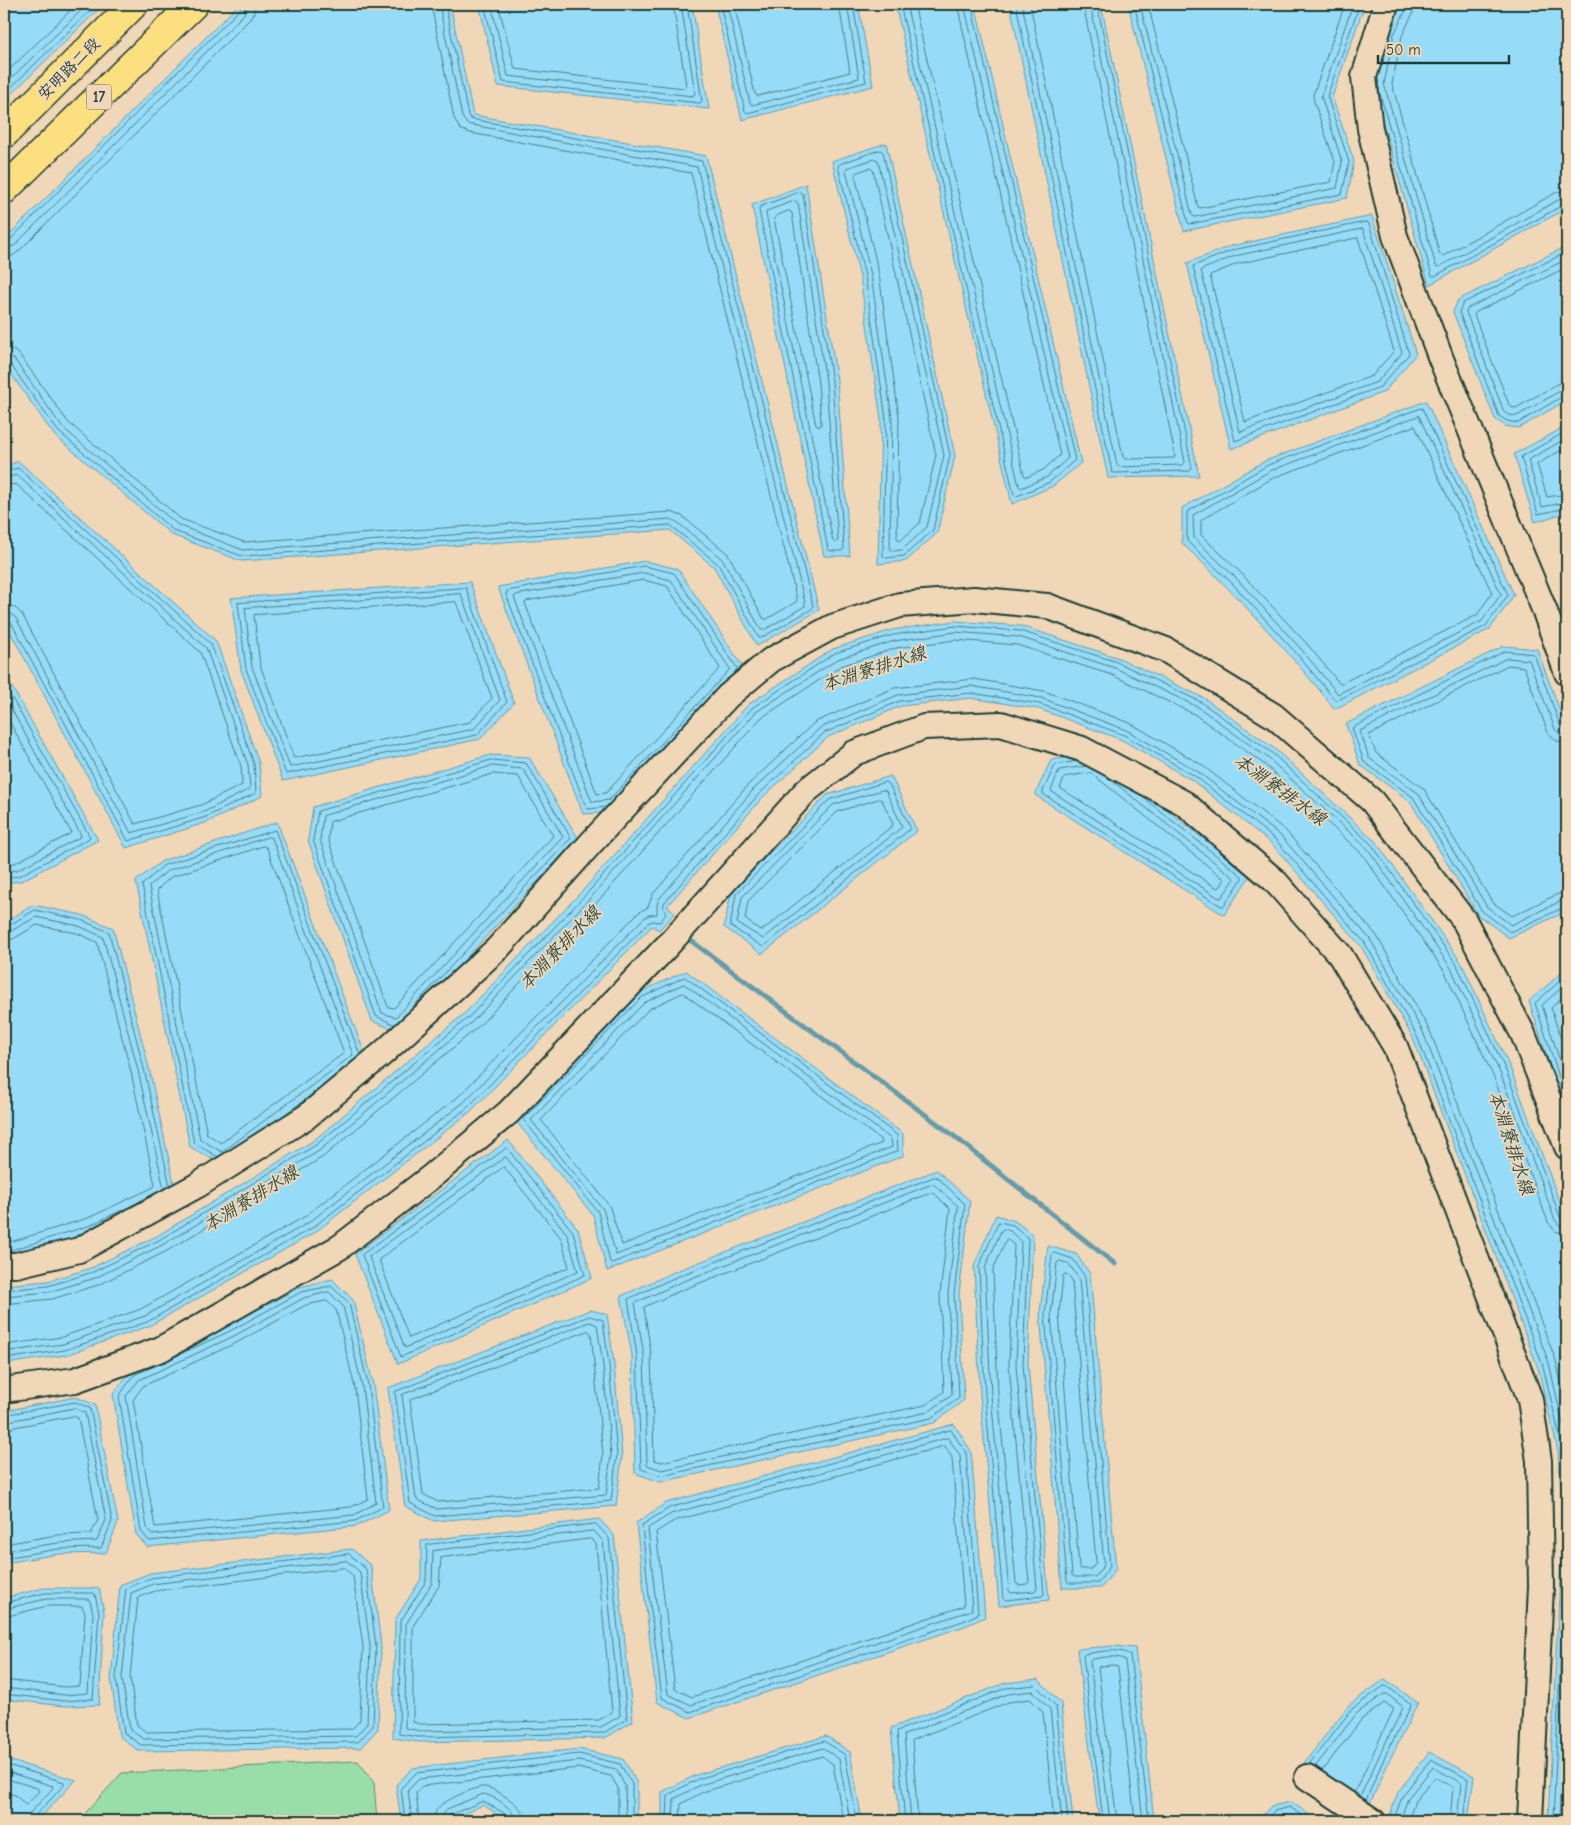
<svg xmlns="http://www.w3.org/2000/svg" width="1571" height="1825" font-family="'Comic Neue','LXGW WenKai TC',sans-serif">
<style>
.green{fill:#99dda9;stroke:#5c8d6e}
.water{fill:#96dcf8;stroke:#669caa}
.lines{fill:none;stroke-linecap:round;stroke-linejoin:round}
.shore{stroke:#4f7d82;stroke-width:1}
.stream{stroke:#669caa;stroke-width:5}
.minor-casing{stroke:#1f3d34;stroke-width:28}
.major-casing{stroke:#1f3d34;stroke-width:31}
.minor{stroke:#efd7b7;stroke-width:24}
.major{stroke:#fce080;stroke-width:28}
.labels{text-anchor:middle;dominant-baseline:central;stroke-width:4;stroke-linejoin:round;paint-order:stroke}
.shield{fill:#efd7b7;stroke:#5d6b5b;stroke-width:1}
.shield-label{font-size:15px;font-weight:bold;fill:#1f3d34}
.street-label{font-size:16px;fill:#1f3d34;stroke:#efd7b7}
.water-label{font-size:18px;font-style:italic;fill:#2b4d48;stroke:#efd7b7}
</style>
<rect width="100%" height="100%" fill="#efd7b7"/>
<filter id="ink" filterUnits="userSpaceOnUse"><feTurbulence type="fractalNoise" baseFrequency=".02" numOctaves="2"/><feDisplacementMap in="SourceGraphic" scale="10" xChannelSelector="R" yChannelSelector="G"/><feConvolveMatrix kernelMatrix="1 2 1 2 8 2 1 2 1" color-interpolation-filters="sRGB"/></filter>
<g filter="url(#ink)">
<!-- green -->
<path class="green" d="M358 1761 374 1783 377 1821H78L122 1773Z"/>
<!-- water -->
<path class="water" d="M4 4H104L4 101Z
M239 4H450L473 115 706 156 819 610 757 646 714 567 670 530 241 561 172 535 54 435 4 364V240Z
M479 4H692L709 109 498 86Z
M715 4H858L873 86 742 120Z
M895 4H975L1081 463 1053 486 1012 504Z
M1010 4H1101L1199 476 1108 478Z
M1128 4H1365L1332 97 1354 161 1347 198 1184 231Z
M1396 4H1567V208L1429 285 1372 84Z
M886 143 955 456 937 533 906 561 878 564 881 419 860 277 832 161Z
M806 184 837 381 850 556H824L752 205Z
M1372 216 1416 354 1384 392 1231 449 1187 263 1231 246Z
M1567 246V400L1519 428 1505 426 1495 419 1453 312 1458 300Z
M1426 401 1514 595 1490 629 1335 709C1287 650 1237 595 1182 543V508L1265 461Z
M1567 426V512L1535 522 1514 454Z
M18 461 216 641 259 763 262 796 208 822 126 848 4 620V468Z
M645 561 678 569 745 670 614 812 583 814 498 587Z
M470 582 514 703 480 739 283 781 241 670 231 598Z
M955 621 1021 626 1119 658 1204 698 1275 749 1376 842 1461 962 1511 1070 1567 1222V1821H1548L1563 1513 1558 1451 1538 1368 1413 1038 1361 946 1272 844 1192 780 1122 740 1039 709 971 698 901 706 828 737 763 797 667 906 675 913 659 930 652 926 470 1112 314 1233 149 1326 66 1355 4 1364V1285L48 1281 91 1268 157 1236 313 1141 465 1013 586 887 749 704 833 649 892 630Z
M1504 646 1537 649 1567 730V911L1509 938 1478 915 1410 801 1360 765 1346 724Z
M4 673 98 840 21 881 4 883Z
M1096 753 1250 876 1224 915 1035 795 1051 760Z
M490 755 529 757 578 838 398 1031 372 1021 308 840 313 807Z
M891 776 917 831 762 954 724 927 731 892 827 795Z
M277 822 367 1060 223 1165 190 1147 136 881 162 861Z
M33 905 82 915 113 928 149 1068 177 1197 95 1235 5 1264 4 1244V923Z
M1567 970V1103L1561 1100 1529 1001 1564 971Z
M686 971 903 1134V1156L607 1271 593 1215 515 1120 638 993Z
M508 1140 578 1229 592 1278 398 1364 355 1254Z
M937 1170 970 1201 959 1294 964 1400 934 1423 660 1482 635 1473 632 1355 621 1296 674 1272Z
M996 1215 1015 1221 1033 1235 1028 1365 1049 1600 999 1606 980 1395 974 1266Z
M1048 1246 1076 1254 1090 1274 1116 1569 1101 1588H1062L1040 1313Z
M332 1279 353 1300 373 1384 389 1510 357 1526 147 1547 136 1534 113 1394 131 1371 227 1326 300 1287Z
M590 1310 607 1314 614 1364 622 1456 616 1506 434 1521 405 1506 388 1388Z
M76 1397 95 1405 118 1522 106 1553 59 1554 4 1563V1411Z
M954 1424 971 1451 985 1617 965 1626 689 1718 657 1702 636 1523 666 1503Z
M599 1519 614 1535 633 1721 605 1738 419 1742 393 1738 395 1620 421 1579V1541Z
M352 1549 371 1566 381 1646 378 1729 360 1748 139 1751 119 1736 111 1678 120 1585 150 1573Z
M44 1588H99L104 1612 99 1705 64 1706 4 1699V1598Z
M1113 1646 1135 1648 1154 1821H1099L1077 1649Z
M1038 1679 1061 1703 1073 1821H900L891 1728 1005 1683Z
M1385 1679 1418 1703 1390 1759 1362 1821H1354L1294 1776 1349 1705Z
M826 1736 850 1752 862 1821H662V1792L696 1775Z
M579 1749 623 1759 637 1783V1821H508L483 1805 448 1821H401L396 1785 413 1768Z
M1429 1752 1474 1776 1468 1821H1388L1398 1792Z
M4 1759 76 1780 37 1821H13L4 1808Z
M1292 1802 1317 1821H1258L1271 1806Z"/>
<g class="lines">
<!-- shore -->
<path class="shore" d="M484 4 503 82 700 103 702 101 687 4
M491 4 508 76 693 96 695 93 681 4
M498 4 515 69 684 88 686 85 673 4
M720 4 745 111 747 113 866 82 853 4
M727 4 750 103 752 105 859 78 847 4
M734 4 755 94 758 96 850 72 839 4
M900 4 1014 495 1017 496 1050 482 1075 460 971 4
M906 4 1019 486 1021 488 1047 477 1068 458 964 4
M914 4 1024 475 1027 477 1043 470 1060 455 957 4
M1016 4 1112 472 1114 473 1190 471 1192 468 1097 4
M1022 4 1117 465 1119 467 1183 465 1185 462 1090 4
M1030 4 1123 457 1125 459 1174 458 1175 455 1083 4
M1134 4 1188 223 1190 224 1342 194 1349 162 1327 96 1360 4
M1140 4 1192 215 1195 217 1337 188 1342 162 1321 96 1353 4
M1148 4 1198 207 1200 208 1331 182 1335 162 1314 102 1313 95 1345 4
M1406 4V10L1394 34 1384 84 1436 266 1439 267 1560 199 1567 198
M1414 4 1413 13 1402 36 1392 84 1440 255 1443 256 1557 192 1567 190
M4 75 77 4
M4 85 88 4
M1378 87 1432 276H1435L1563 205 1567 204
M4 94 97 4
M880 150 883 152 950 455 933 530 904 556 886 558 883 556 886 419 865 276 838 166 840 164Z
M875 159 878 160 944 455 927 527 902 550 892 551 890 549 892 418 871 275 846 170 847 168Z
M870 168 873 170 936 455 920 523 900 541 897 538 899 417 879 274 855 175 856 173Z
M800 192 803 194 832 381 844 548 842 551H830L828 549 759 210 760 207Z
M795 201 798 203 826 382 838 541 835 543 833 541 766 214 767 211Z
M789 211 792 213 818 383 821 424 819 427 816 425 774 219 776 216Z
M1367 222 1369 224 1409 354 1380 387 1235 441 1193 266 1233 250Z
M1363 229 1402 353 1377 382 1240 432 1201 270 1235 256Z
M1358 238 1394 351 1372 376 1245 422 1210 275 1237 264Z
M4 243 9 241 240 9 242 4
M4 249 14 246 244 14 248 4
M1567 252 1463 303 1459 312 1499 416 1507 421 1518 423 1563 396H1567
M4 257 12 256 19 251 250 19 254 12 256 4
M1567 259 1468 308 1466 312 1504 412 1509 415 1517 416 1560 391 1567 390
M1567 267 1476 312 1474 315 1510 407 1516 408 1557 384 1567 382
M4 348 13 350 19 354 68 422 181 519 244 542 671 512 682 516 728 554 764 619H767L796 602 797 600 691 173 470 133 460 129 454 118 431 4
M4 356 10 357 15 360 62 427 178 525 243 550 671 519 677 522 723 560 761 630H764L805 606V603L697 167 467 124 462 117 439 4
M4 362 10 364 58 431 174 531 242 556 670 525 718 564 759 638H761L812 609 813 606 702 161 471 119 468 115 445 4
M1422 408 1508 595 1486 626 1336 701 1296 653 1230 581 1187 541V512L1268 465Z
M1419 416 1501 594 1482 621 1338 694 1301 649 1235 577 1194 538 1193 515 1270 471Z
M1415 426 1492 593 1477 615 1340 684 1307 644 1240 572 1201 535V520L1273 478Z
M1567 431 1521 457 1538 514 1567 508
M1567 438 1528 460 1542 507 1567 502
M1567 447 1537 464 1547 497 1567 494
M4 472 18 468 211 644 254 764 256 793 206 817 128 841 11 622 4 618
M4 478 17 475 206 648 248 765 250 789 204 812 131 833 16 618 10 613 4 612
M4 486 16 484 200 652 241 766 242 785 201 805 135 824 22 614 14 607 4 605
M644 573 671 580 730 669 609 800 592 802 514 597 516 595Z
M644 580 667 586 720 668 606 793 597 794 525 603 527 601Z
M466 588 507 702 477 735 286 774 246 669 238 603Z
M461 594 500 700 474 729 290 767 252 667 245 608Z
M456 602 492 698 470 722 294 758 260 665 254 615Z
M4 684 90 837 88 839 19 876 4 878
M4 696 81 835 80 837 17 870 4 872
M4 712 71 832 70 834 15 863 4 864
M1567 729 1563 728 1560 725 1534 654 1505 651 1352 728 1364 762 1413 797 1482 911 1510 932 1567 906
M1567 735 1560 734 1555 729 1529 660 1507 658 1360 731 1369 758 1418 793 1487 907 1511 925 1561 901 1567 900
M1567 743 1557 741 1548 733 1524 667 1508 665 1369 735 1376 753 1424 789 1492 902 1512 916 1558 894 1567 893
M1077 761 1055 765 1043 791V794L1221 906H1224L1242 879V876L1140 795
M492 766 523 769 563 837 396 1017H394L382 1013 320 840 323 816Z
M1086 766 1059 770 1051 791 1219 898 1222 897 1234 880 1233 877 1110 779
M1091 773 1223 878 1224 881 1220 887 1217 888 1060 788 1065 777Z
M493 774 518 776 553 836 394 1008 388 1007 328 839 330 822Z
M886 782 889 784 910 827 909 830 763 947 730 926 736 894 829 800Z
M883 790 886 791 902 826 901 828 763 939 737 923 742 897 833 805Z
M879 799 882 800 893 824 892 826 763 930H760L745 919 748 901 837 812Z
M606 807 588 809 586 807 506 594 507 591 644 566 674 573 737 668 734 674
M268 837 272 838 353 1055 222 1152 200 1139 149 886 167 871Z
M264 846 267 848 344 1053 221 1143 207 1134 157 890 171 877Z
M4 927 8 926 35 910 81 920 109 932 144 1069 170 1186
M4 933 11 931 36 917 79 926 103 937 138 1070 164 1189
M4 940 13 939 37 925 77 933 97 942 131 1072 155 1185 154 1187 88 1218 4 1244
M1567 975 1535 1003 1565 1095 1567 1097
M685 977 897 1135 898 1151 612 1263 610 1262 598 1212 523 1119 641 998Z
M1567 983 1542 1005 1567 1083
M684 984 891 1139 892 1147 616 1255 603 1209 531 1120 644 1003Z
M683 993 881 1140 882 1143 622 1245 609 1205 541 1120 649 1009Z
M1567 993 1551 1008 1567 1058
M395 1025 376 1016 313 840 318 811 491 760 526 763 571 838 411 1009
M277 1120 322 1087
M507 1148 573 1232 585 1275 401 1357 362 1255Z
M218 1157 194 1143 142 885 164 865 275 830 360 1055
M506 1157 567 1234 578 1271 405 1348 369 1257Z
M504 1167 561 1238 569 1267 409 1338 379 1260Z
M934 1177H937L965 1204 954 1294 959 1398 931 1418 661 1476 641 1469 637 1355 628 1299 676 1277Z
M933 1184 958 1206 948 1294 952 1395 928 1412 662 1470 647 1465 644 1355 635 1303 679 1283Z
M931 1193H934L950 1209 940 1294 944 1392 925 1405 662 1462 654 1460 651 1354 644 1307 682 1290Z
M999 1222 1013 1225 1028 1238 1023 1365 1044 1594 1042 1596 1006 1600 1003 1598 985 1395 979 1267Z
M1004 1229 1010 1231 1021 1241 1016 1365 1037 1588 1035 1591 1011 1593 1009 1591 991 1395 985 1268 1001 1231Z
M1007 1239 1014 1245 1009 1365 1029 1582 1027 1584 1018 1585 1016 1583 998 1394 993 1270Z
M5 1252 91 1225 141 1201
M1055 1253 1073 1259 1085 1277 1110 1566 1098 1583H1069L1067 1581 1045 1314 1052 1255Z
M1060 1261 1069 1264 1079 1279 1104 1565 1095 1577H1075L1072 1575 1051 1314 1057 1263Z
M1065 1274 1068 1275 1072 1281 1096 1562 1091 1569H1081L1079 1567 1059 1314 1063 1276Z
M4 1290 48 1286 93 1272 159 1240 316 1145 469 1017 590 890 752 708 835 653 893 635 955 626 1020 631 1117 662 1201 702 1272 753 1372 845 1457 965 1507 1073 1560 1217 1563 1220 1567 1221
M329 1292 343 1306 362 1386 376 1503 354 1515 152 1535 147 1528 126 1396 139 1380 232 1337 304 1298Z
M4 1296 49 1292 95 1278 162 1245 319 1151 473 1021 594 894 756 712 838 659 894 641 955 632 1019 637 1115 668 1198 707 1268 758 1368 849 1451 968 1501 1075 1555 1220 1559 1225 1567 1227
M327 1301 336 1310 355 1388 368 1499 351 1507 155 1527 133 1400 143 1386 236 1343 306 1305Z
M4 1304 52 1299 98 1285 165 1252 323 1157 479 1026 600 899 761 718 841 666 896 648 955 640 1017 645 1112 675 1194 714 1264 764 1362 854 1445 972 1494 1078 1548 1222 1555 1231 1567 1235
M590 1316 603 1320 609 1365 617 1455 611 1501 435 1516 410 1503 395 1392Z
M590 1322 597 1325 603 1365 611 1455 606 1495 437 1509 416 1499 402 1395Z
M588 1331 591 1333 603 1455 599 1488 438 1502 423 1494 410 1400Z
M4 1345 62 1337 141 1309 304 1217 458 1097 638 913 648 907 653 894 749 784 815 722 894 688 974 679 1044 691 1130 723 1202 765 1285 830 1377 936 1430 1031 1556 1361 1567 1409
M4 1352 63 1344 145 1316 308 1223 463 1103 644 918 649 915 657 914V905L659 899 754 789 820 728 898 695 971 686 1041 698 1126 730 1197 771 1281 836 1370 939 1423 1032 1549 1363 1567 1442
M4 1359 65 1350 147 1322 312 1228 467 1108 648 923 652 921 660 922 666 914 663 907 664 903 759 794 824 733 900 701 971 693 1040 704 1124 735 1195 776 1276 840 1365 943 1417 1036 1543 1366 1563 1450 1567 1507
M157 1365 134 1375 119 1396 141 1531 149 1541 355 1521 383 1507 368 1385 349 1303 331 1286 301 1292 230 1331 176 1356
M4 1415 75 1402 90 1408 112 1521 101 1548 58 1549 4 1558
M4 1422 74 1408 85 1413 106 1520 97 1541 58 1543 4 1551
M4 1429 73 1416 78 1418 98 1520 91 1534 57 1535 4 1544
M951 1430 966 1453 978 1614 963 1621 690 1712 662 1698 648 1587 642 1525 669 1508Z
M948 1438 960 1455 972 1610 691 1705 668 1694 654 1587 648 1528 671 1514Z
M945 1446 952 1458 964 1606 692 1697 675 1689 656 1532 674 1521Z
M596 1524 609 1538 627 1719 603 1733 419 1737 399 1734 400 1622 426 1581 427 1545Z
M594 1531 603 1541 620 1716 601 1727 420 1731 405 1728 406 1624 432 1583 433 1551Z
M591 1539 596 1544 612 1712 599 1720 420 1724 413 1722V1626L439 1586 441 1558Z
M349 1554 366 1569 376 1646 373 1726 358 1742 141 1745 124 1733 116 1678 126 1588 151 1578Z
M347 1561 360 1572 370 1646 367 1723 356 1736 144 1739 130 1730 122 1678 131 1593 153 1584Z
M344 1568 353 1576 363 1647 360 1720 352 1729 146 1732 137 1725 130 1677 138 1598 155 1591Z
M4 1603 45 1593H93L95 1594 99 1613 93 1699 64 1701 4 1694
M4 1609 46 1599H88L90 1601 93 1613 88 1693 65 1695 4 1688
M4 1617 47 1606H82L85 1613 80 1686 65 1687 4 1680
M4 1764 64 1782V1785L35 1816 34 1821
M1309 1764 1352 1709 1384 1686H1386L1410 1703 1411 1706 1385 1756 1366 1800
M1315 1767 1357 1713 1384 1694H1387L1402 1706 1403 1708 1380 1754 1360 1797
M4 1771 53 1786 52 1789 30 1813 27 1821
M1322 1771 1362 1719 1384 1703 1393 1708V1711L1354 1793
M4 1778 37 1788 39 1791 26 1805 15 1795 4 1792
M405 1821 401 1788 416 1773 579 1754 620 1764 632 1784V1821
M412 1821 408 1790 419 1779 579 1761 616 1769 625 1786 626 1821
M419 1821 416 1793 422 1786 578 1768 611 1776 618 1788V1821
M434 1821C434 1816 435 1811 439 1807 445 1800 476 1786 485 1787 494 1788 517 1803 521 1810 523 1814 523 1817 524 1821
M441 1821 442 1815 447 1809 483 1794C495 1796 515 1809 516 1821
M448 1821 450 1815 483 1801 507 1815 510 1821
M667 1821 668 1795 698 1779 824 1741 845 1755 857 1821
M673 1821 674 1799 700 1785 823 1748 839 1759 850 1821
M680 1821 681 1804 703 1792 822 1756 833 1764 843 1821
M905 1821 897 1731 1006 1688 1035 1685 1056 1706 1068 1821
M911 1821 904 1735 1008 1694 1033 1691 1050 1709 1062 1821
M918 1821 912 1740 1009 1702 1030 1699 1043 1712 1054 1821
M1103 1821 1083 1656 1085 1654C1099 1652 1119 1647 1130 1655L1149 1821
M1110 1821 1090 1662 1092 1659C1102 1658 1116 1654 1125 1660L1143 1821
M1117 1821 1098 1668 1100 1666 1113 1665 1118 1667 1135 1821
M1264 1821 1274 1811 1290 1807 1309 1821
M1393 1821 1403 1795 1431 1759 1468 1779 1463 1821
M1400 1821 1408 1798 1433 1767 1461 1783 1457 1821
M1408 1821 1415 1801 1435 1777 1453 1787 1450 1821
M1553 1821 1567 1521
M1559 1821 1567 1650"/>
<!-- stream -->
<path class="stream" d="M690 940 950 1133 1115 1264"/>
<defs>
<path id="minor" d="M1386 4 1364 77 1370 129 1395 236 1441 359 1544 609 1567 673
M4 1265H16L79 1250 198 1185 306 1117 382 1054 498 948 591 843 728 696 771 660 832 627 900 605 974 599 1047 606 1166 650 1274 716 1372 801 1464 920 1523 1034 1567 1147
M4 1390 75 1380 161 1349 340 1247 432 1176 509 1112 667 946 806 791 854 753 924 727 1001 724 1082 749 1184 803 1274 880 1340 955 1395 1046 1530 1399 1539 1461 1541 1586 1530 1821
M1307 1777 1373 1821"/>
<path id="major" d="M4 134 134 4
M4 190 194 4"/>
</defs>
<!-- minor casing -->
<use href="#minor" class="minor-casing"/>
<!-- major casing -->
<use href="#major" class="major-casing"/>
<!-- minor -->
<use href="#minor" class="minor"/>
<!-- major -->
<use href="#major" class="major"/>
</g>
</g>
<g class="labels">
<!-- shield labels -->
<rect class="shield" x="86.5" y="84.5" width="25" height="25" rx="4"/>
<g class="shield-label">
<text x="99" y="97">17</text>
</g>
<!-- street labels -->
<g class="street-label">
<text transform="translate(69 69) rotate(-45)">安明路二段</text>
</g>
<!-- water labels -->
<g class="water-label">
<text transform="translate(874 669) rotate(-18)">本淵寮排水線</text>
<text transform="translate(1280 790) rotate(36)">本淵寮排水線</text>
<text transform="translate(560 948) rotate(-46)">本淵寮排水線</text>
<text transform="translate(1511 1143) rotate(72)">本淵寮排水線</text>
<text transform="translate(251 1199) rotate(-32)">本淵寮排水線</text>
</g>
</g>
<!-- margin -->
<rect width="1571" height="1825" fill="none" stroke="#efd7b7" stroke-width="20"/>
<rect x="10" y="10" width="1551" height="1805" fill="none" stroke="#1f3d34" stroke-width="2" filter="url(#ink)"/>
<!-- scale -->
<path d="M1378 55v8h131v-8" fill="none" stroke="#1f3d34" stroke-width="2.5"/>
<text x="1386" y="55" font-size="15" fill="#1f3d34" stroke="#efd7b7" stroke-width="4" paint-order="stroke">50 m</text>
</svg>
